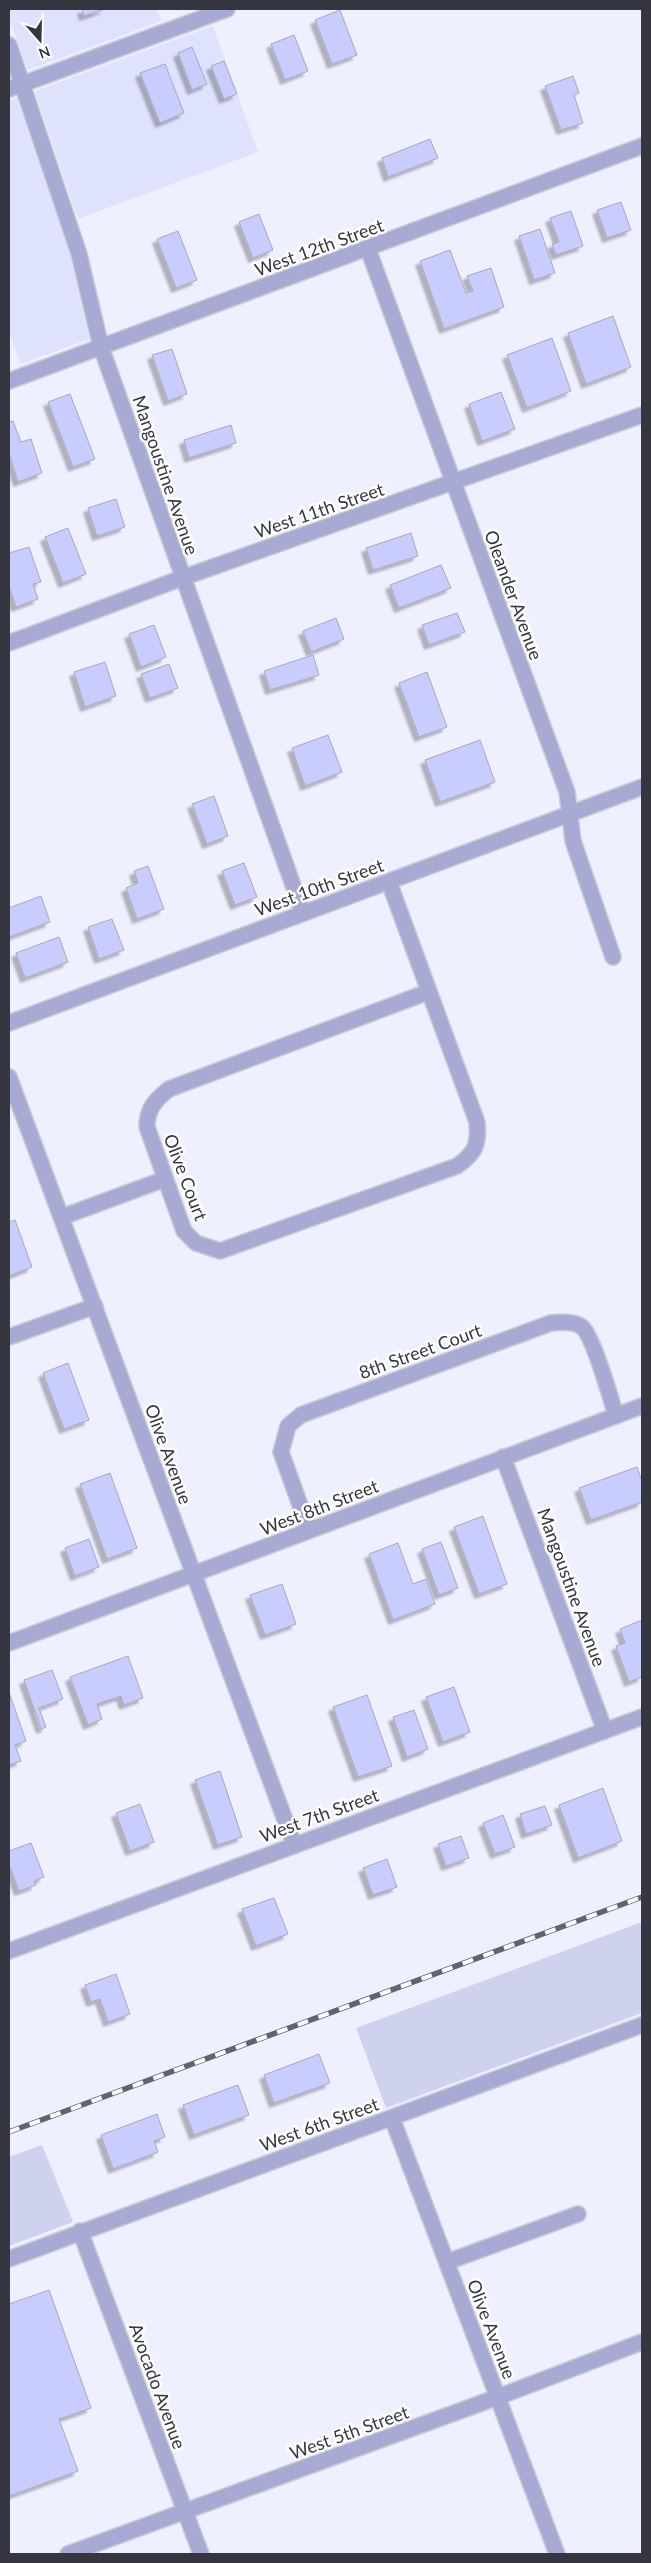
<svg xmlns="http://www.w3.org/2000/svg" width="651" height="2563" font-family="Lato,sans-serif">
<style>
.built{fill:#dfe2fc}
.green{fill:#ced2ef}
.building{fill:#c8cdfd;stroke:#a5a8bf;filter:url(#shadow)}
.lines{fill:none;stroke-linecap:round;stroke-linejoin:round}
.minor-casing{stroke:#c9cbd9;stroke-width:18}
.minor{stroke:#a7abd3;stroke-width:15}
.rail-casing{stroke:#62636e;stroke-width:5.5}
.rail{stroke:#fff;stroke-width:4;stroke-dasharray:11;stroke-linecap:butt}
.labels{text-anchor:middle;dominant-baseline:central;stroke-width:5;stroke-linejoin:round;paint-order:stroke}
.street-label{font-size:18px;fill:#353640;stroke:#fff}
</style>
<defs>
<filter id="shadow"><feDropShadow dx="-4.5" dy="4.5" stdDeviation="1" flood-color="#0004"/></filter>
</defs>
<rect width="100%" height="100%" fill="#eef0ff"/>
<!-- built -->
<path class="built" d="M9 9H157L161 21 28 70 9 17Z
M213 26 258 152 78 219 35 91Z
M17 98 70 256 89 339 21 364 9 332V101Z"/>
<!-- green -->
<path class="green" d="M642 1922V2013L386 2108 356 2028Z
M42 2145 73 2222 9 2246V2157Z"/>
<!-- building -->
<path class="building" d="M82 9H105L84 16Z
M340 10 357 55 332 64 315 20Z
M294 35 308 71 285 80 271 44Z
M192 47 207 84 192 90 178 53Z
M224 61 237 94 224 99 211 66Z
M165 64 184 113 160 123 140 73Z
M573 76 579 93 574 95 583 123 561 130 545 86Z
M430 139 438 158 388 177 382 158Z
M621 202 631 230 607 238 597 210Z
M571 211 583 246 556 255 552 244 559 242 550 218Z
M259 214 273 250 253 258 239 222Z
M540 229 555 273 534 280 519 236Z
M178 231 197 280 176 288 157 239Z
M450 250 466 293 473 291 467 276 491 268 504 307 444 329 420 261Z
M613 316 631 367 586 384 568 333Z
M552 338 571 391 527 408 507 355Z
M172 349 187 394 168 401 152 355Z
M501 392 515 429 482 441 469 404Z
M70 394 95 459 73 467 48 402Z
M13 421 21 442 31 439 42 473 18 482 9 454V422Z
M231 425 236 443 189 458 184 440Z
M116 499 125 527 97 536 88 508Z
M68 528 86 574 63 583 45 537Z
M411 533 418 556 373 570 366 548Z
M29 547 41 582 33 584 38 599 16 607 9 586V553Z
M441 565 451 588 399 608 390 585Z
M457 613 465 632 429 645 422 625Z
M336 618 344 639 311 652 303 631Z
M154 625 166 657 141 667 129 634Z
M313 655 319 675 270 690 264 671Z
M105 662 116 696 85 707 74 672Z
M169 664 178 688 150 698 141 674Z
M427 672 447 727 419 737 399 683Z
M328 735 342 772 305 786 292 748Z
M480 740 495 782 440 802 425 760Z
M214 796 228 836 207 844 192 804Z
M244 863 257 897 235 905 222 871Z
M148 866 164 909 137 919 126 888 138 883 134 871Z
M41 896 50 922 9 937V908Z
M112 919 124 950 99 959 88 927Z
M59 937 68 962 25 978 16 953Z
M15 1220 32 1267 9 1276V1222Z
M68 1363 89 1420 64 1429 43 1373Z
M637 1467 642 1481V1502L591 1520 579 1488Z
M110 1473 137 1548 107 1559 80 1484Z
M483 1516 507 1584 479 1594 454 1527Z
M89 1539 99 1567 75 1576 65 1548Z
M441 1542 458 1588 439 1595 422 1549Z
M398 1543 413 1584 426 1579 435 1604 393 1620 369 1554Z
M282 1584 296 1624 265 1635 250 1595Z
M642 1620V1677L629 1682 616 1646 625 1643 620 1629Z
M128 1656 143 1698 124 1705 121 1696 97 1704 102 1719 88 1725 70 1677Z
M52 1670 63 1699 39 1708 46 1727 41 1729 24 1680Z
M454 1687 470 1732 443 1742 426 1697Z
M10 1695 26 1741 15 1745 21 1761 9 1765Z
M367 1695 392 1766 358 1777 333 1707Z
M414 1710 428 1749 407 1757 393 1717Z
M220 1771 242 1837 218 1845 195 1780Z
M603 1788 622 1841 578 1858 559 1805Z
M140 1804 154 1842 130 1851 116 1813Z
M545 1806 552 1825 526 1834 520 1814Z
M503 1815 515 1847 495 1854 483 1823Z
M461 1836 469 1858 446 1866 438 1844Z
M31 1843 44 1877 34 1881 36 1885 19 1891 9 1865V1851Z
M387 1859 397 1887 373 1895 363 1868Z
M274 1898 288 1934 256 1946 242 1909Z
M116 1974 130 2014 108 2022 100 1999 91 2002 85 1985Z
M319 2054 330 2083 274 2103 264 2075Z
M238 2085 249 2115 194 2135 183 2105Z
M157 2114 165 2137 154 2141 158 2152 113 2169 101 2135Z
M49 2290 91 2408 59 2419 78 2471 9 2496V2304Z"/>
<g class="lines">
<defs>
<path id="minor" d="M9 45 79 254 101 347 303 913
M9 89 227 9
M368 249 567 792 573 841 613 957
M9 381 642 146
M9 643 182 578 642 415
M389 882 477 1122C479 1146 475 1153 457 1166L220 1251 196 1243 184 1231 147 1127C147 1109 155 1100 169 1089L428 992
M9 1023 642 787
M9 1077 294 1844
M62 1217 165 1179
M9 1337 95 1306
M503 1457 605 1731
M309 1530 281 1452 288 1426 301 1415 551 1323C560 1322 574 1321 582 1327 593 1336 611 1399 616 1416
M9 1643 642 1406
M9 1951 642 1717
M392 2118 557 2554
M80 2231 201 2554
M9 2259 642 2025
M447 2262 578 2214
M68 2554 498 2397 642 2342"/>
</defs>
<!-- minor casing -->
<use href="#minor" class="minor-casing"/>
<!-- minor -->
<use href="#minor" class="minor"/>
<defs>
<path id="rail" d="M9 2132 642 1897"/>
</defs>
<!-- rail casing -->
<use href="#rail" class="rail-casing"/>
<!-- rail -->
<use href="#rail" class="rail"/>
</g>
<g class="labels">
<!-- street labels -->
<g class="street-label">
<text transform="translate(319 247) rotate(-20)">West 12th Street</text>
<text transform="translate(166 475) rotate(71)">Mangoustine Avenue</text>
<text transform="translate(319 510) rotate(-19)">West 11th Street</text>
<text transform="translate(514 595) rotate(70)">Oleander Avenue</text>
<text transform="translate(319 887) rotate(-20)">West 10th Street</text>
<text transform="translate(186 1177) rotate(69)">Olive Court</text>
<text transform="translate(420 1351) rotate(-20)">8th Street Court</text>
<text transform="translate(169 1454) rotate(70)">Olive Avenue</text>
<text transform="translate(319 1507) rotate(-21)">West 8th Street</text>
<text transform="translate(572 1587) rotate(70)">Mangoustine Avenue</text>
<text transform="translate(319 1815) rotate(-20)">West 7th Street</text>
<text transform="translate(319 2124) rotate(-20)">West 6th Street</text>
<text transform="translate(492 2329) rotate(69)">Olive Avenue</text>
<text transform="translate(158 2386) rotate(70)">Avocado Avenue</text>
<text transform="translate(349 2432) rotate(-20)">West 5th Street</text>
</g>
</g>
<!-- border -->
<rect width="651" height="2563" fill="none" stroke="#353640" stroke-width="20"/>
<!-- north arrow -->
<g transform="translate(40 40) rotate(160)" stroke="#ffffff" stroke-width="4" paint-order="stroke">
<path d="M0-4L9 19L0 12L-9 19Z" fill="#353640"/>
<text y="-8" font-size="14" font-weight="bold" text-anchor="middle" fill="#353640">N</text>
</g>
</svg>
